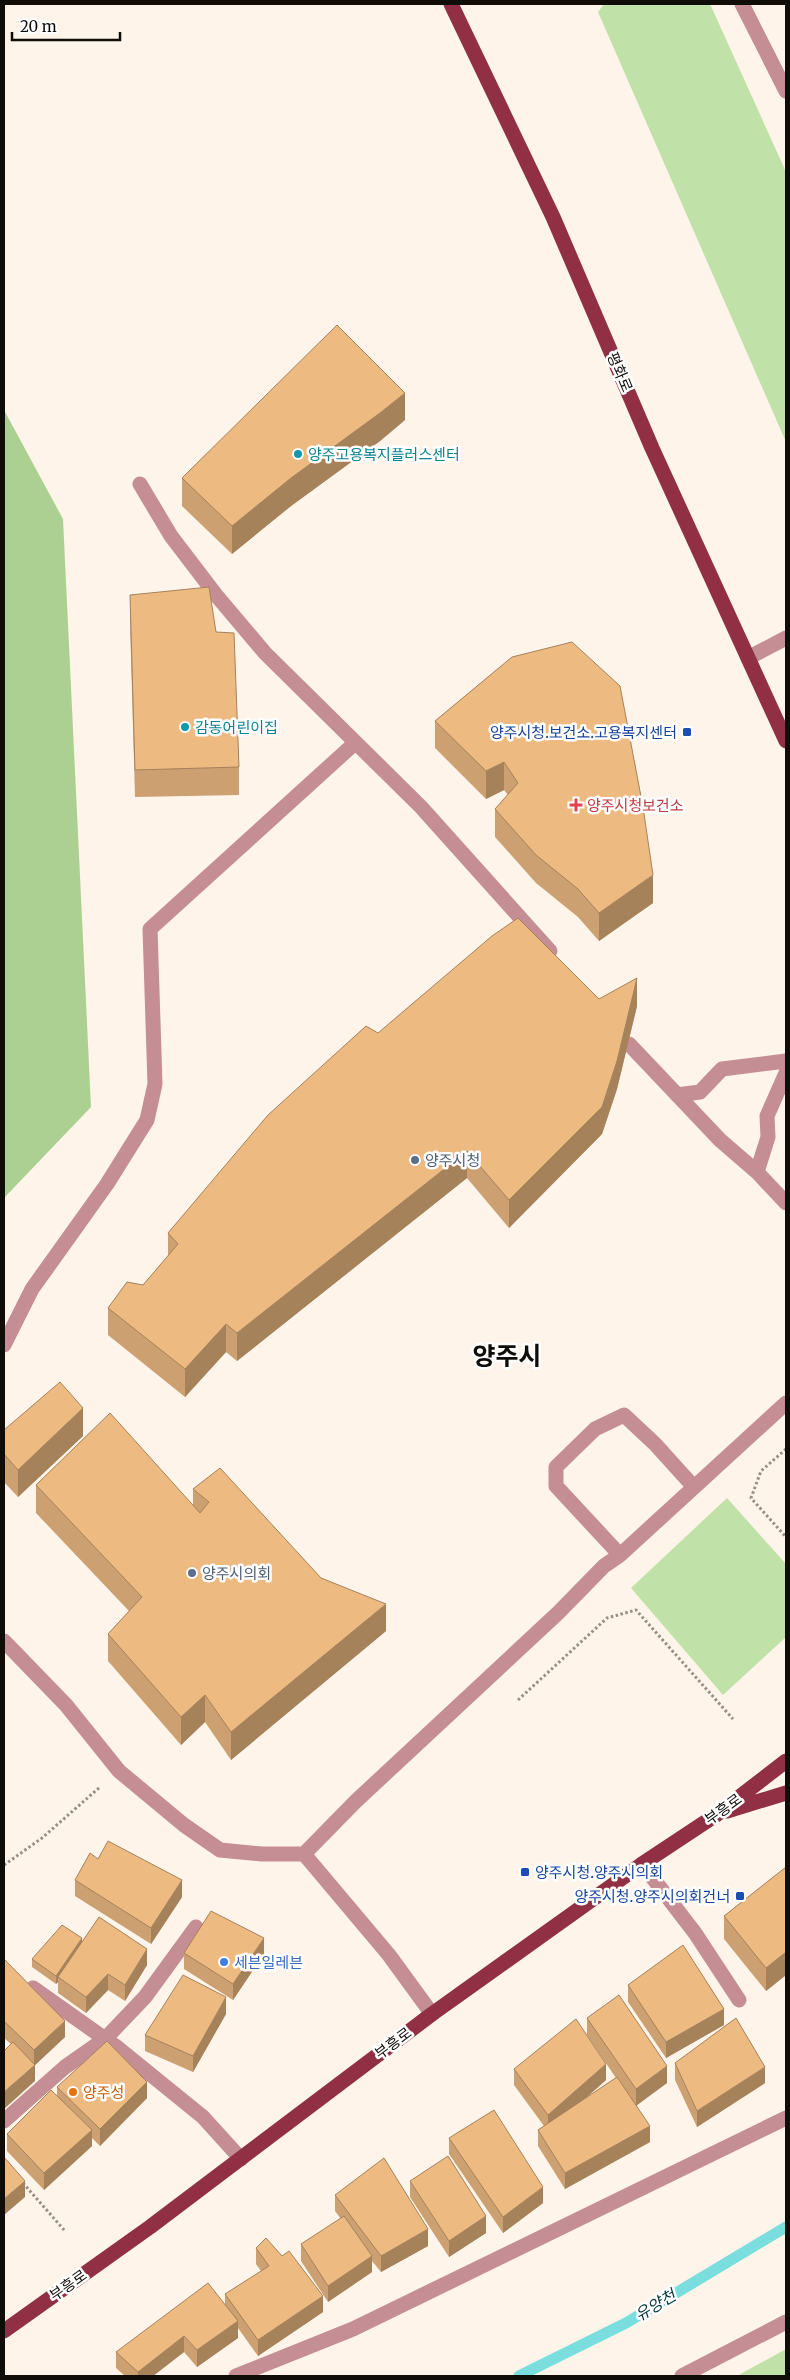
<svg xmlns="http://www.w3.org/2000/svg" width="790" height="2380" font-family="Merriweather,'Noto Sans KR',serif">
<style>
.green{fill:#c0e1a7}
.forest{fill:#acd091}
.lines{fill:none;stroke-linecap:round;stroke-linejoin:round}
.stream{stroke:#7addde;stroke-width:11}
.path{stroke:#968f87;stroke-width:3;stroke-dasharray:2.5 2.5;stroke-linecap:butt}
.minor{stroke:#c58d94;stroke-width:15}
.major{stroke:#913045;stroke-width:15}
.wall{fill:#cca070}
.shaded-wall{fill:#a6825b}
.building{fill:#edba82;stroke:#a6825b}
.culture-dot{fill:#0f9aa8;stroke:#fff;stroke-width:2}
.transit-dot{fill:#1a4fb4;stroke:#fff;stroke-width:2}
.health-dot{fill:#e0444e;stroke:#fff;stroke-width:2}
.service-dot{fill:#5c6f8a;stroke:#fff;stroke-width:2}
.shop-dot{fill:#3f7fe0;stroke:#fff;stroke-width:2}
.food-dot{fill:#e8710a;stroke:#fff;stroke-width:2}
.labels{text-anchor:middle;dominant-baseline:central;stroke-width:5;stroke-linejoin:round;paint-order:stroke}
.street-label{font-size:15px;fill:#100d09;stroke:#fff}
.culture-label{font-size:15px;fill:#0d838f;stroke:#fff;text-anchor:start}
.transit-label{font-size:15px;fill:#164399;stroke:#fff;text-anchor:end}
.health-label{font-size:15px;fill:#be3a42;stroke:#fff;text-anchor:start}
.service-label{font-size:15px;fill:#4e5e75;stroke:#fff;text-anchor:start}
.shop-label{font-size:15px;fill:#366cbe;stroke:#fff;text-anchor:start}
.food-label{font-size:15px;fill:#c56008;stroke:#fff;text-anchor:start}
.water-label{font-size:16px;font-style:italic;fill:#043637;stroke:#fff}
.town-label{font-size:25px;font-weight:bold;fill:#100d09;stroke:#fff}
</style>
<rect width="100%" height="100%" fill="#fef4e9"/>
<!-- green -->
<path class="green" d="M604 4H710L786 172V442L598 12Z
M727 1498 786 1564V1637L723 1695 631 1588Z
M786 2349V2376H737Z"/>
<!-- forest -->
<path class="forest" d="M4 410 63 519 91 1107 4 1198Z"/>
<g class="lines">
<!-- stream -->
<path class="stream" d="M519 2376 626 2323 786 2227"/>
<!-- path -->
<path class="path" d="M786 1449 761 1471 751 1498 786 1537
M518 1700 607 1618 636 1610 733 1719
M4 1865 42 1838 100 1787
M23 2183 65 2231"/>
<!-- minor -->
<path class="minor" d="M742 4 786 91
M140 484 171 536 216 595 265 653 421 807 550 951
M748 658 786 638
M629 1044 720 1140 757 1172 786 1203
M677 1095 700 1092 722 1069 786 1061
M757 1172 768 1137 767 1116 786 1073
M4 1345 32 1289 107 1184 147 1120 155 1084 150 929 355 743
M620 1555 556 1486V1467L595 1429 624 1415 655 1444 693 1486
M4 1641 66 1705 119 1771 184 1825 220 1850 262 1854H304L356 1801 558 1613 604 1566 620 1555 786 1403
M304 1854 389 1955 432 2014
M642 1864 695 1933 739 2000
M33 1988 118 2048 203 2117 241 2159
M4 2121 65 2067 105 2039 145 1997 196 1927
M236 2376 353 2329 786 2118
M682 2376 786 2322"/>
<!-- major -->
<path class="major" d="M451 4 553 217 652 448 786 741
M727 1811 786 1793
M4 2331 150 2227 432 2014 642 1864 716 1815 786 1761"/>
</g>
<!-- wall -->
<path class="wall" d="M405 420 380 441 291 506 232 554 182 506V478Z
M130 595 216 632 239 767V795L135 797 130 622Z
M512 657 653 903 599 941 578 917 536 883 495 837V809L508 795 504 790 486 799 435 748V721Z
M599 999 637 1006 617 1089 602 1134 509 1228 467 1178 237 1361 226 1352 185 1397 108 1335V1308L143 1285 168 1256V1233L378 1033Z
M4 1430 83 1436 18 1497 4 1482Z
M36 1485 193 1505V1489L321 1578 386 1631 231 1760 205 1722 181 1745 108 1661V1634L129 1611 36 1513Z
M786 1867V1975L766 1991 724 1939V1916Z
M75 1880 182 1897 151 1944 75 1896Z
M82 1942 147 1965 125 2001 108 1990 86 2013 58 1993V1982L56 1984 32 1967V1959Z
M184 1953 264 1954 233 2000 184 1969Z
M4 1959 65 2037 35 2065V2081L11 2044 4 2038Z
M628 1985 724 2025 666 2058 628 2002Z
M226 2014 193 2072 145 2051V2035Z
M587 2018 667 2083 636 2105 650 2142 565 2189 538 2146V2130L544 2126 514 2085V2069L606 2080 585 2099 616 2078 587 2035Z
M675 2063 765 2083 697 2127 675 2080Z
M57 2087 147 2098 100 2146 92 2138V2146L44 2190 7 2151V2134L57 2096Z
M449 2138 543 2203 503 2233 449 2154Z
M410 2181 486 2233 449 2257 410 2197Z
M335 2195 428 2246 381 2272 372 2261V2272L328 2302 301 2261V2244L341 2219 335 2211Z
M256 2248 323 2312 258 2356 238 2328V2338L197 2367 184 2352 153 2376H125L116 2368V2352L225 2304V2294L261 2271 256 2264Z"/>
<!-- shaded-wall -->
<path class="shaded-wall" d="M405 393V420L380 441 291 506 232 554V526L291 478Z
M504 762V790L486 799V771Z
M653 875V903L599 941V913Z
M637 978V1006L617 1089 602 1134 509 1228V1200Z
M467 1151V1178L237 1361V1333Z
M226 1324V1352L185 1397V1369Z
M83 1408V1436L18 1497V1470Z
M386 1604V1631L231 1760V1732Z
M205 1695V1722L181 1745V1717Z
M182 1880V1897L151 1944V1928Z
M82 1938V1946L58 1977V1982L56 1984V1976Z
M264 1938V1954L233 2000V1984Z
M147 1949V1965L125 2001V1985Z
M786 1952V1975L766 1991V1968Z
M108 1974V1990L86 2013V1997Z
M226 1997V2014L193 2072V2056Z
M724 2009V2025L666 2058V2042Z
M65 2021V2037L34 2066V2050Z
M606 2064V2080L548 2131V2115Z
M35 2065V2081L4 2109V2092Z
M667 2066V2083L636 2106V2089Z
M765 2067V2083L697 2127V2111Z
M147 2082V2098L100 2146V2129Z
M650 2126V2142L565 2189V2173Z
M92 2130V2146L44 2190V2173Z
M25 2181V2197L4 2215V2199Z
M543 2187V2203L503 2233V2217Z
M486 2216V2233L449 2257V2241Z
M428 2229V2246L381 2272V2256Z
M372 2256V2272L328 2302V2286Z
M323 2296V2312L258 2356V2340Z
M238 2321V2338L197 2367V2350Z
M184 2336V2352L153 2376H138V2372Z"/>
<!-- building -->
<path class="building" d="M337 325 405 393 380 413 291 478 232 526 182 478Z
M209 587 216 632 234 633 239 767 135 770 130 595Z
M572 642 620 686 643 807 653 875 599 913 578 889 536 855 495 809 518 783 504 762 486 771 435 721 512 657Z
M518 918 599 999 637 978 617 1061 602 1107 509 1200 467 1151 237 1333 226 1324 185 1369 108 1308 127 1282 143 1285 178 1244 168 1233 268 1115 366 1026 378 1033 492 936Z
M60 1382 83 1408 18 1470 4 1454V1430Z
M110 1413 200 1513 209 1502 193 1489 220 1468 321 1578 386 1604 231 1732 205 1695 181 1717 108 1634 142 1597 36 1485Z
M108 1841 182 1880 151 1928 75 1880 90 1853 98 1859Z
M786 1867V1952L766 1968 724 1916Z
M211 1911 264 1938 233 1984 184 1953Z
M99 1917 147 1949 125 1985 108 1974 86 1997 58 1977Z
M62 1925 82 1938 56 1976 32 1959Z
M683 1945 724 2009 666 2042 628 1985Z
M4 1959 65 2021 34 2050 4 2021Z
M183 1975 226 1997 193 2056 145 2035Z
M619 1995 667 2066 636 2089 587 2018Z
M736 2018 765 2067 697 2111 675 2063Z
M576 2019 606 2064 548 2115 514 2069Z
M107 2041 147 2082 100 2129 57 2087Z
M13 2042 35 2065 4 2092V2051Z
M617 2077 650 2126 565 2173 538 2130Z
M51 2090 92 2130 44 2173 7 2134Z
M494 2110 543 2187 503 2217 449 2138Z
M448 2156 486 2216 449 2241 410 2181Z
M4 2157 25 2181 4 2199Z
M384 2158 428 2229 381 2256 335 2195Z
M344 2216 372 2256 328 2286 301 2244Z
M266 2238 282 2256 289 2251 323 2296 258 2340 225 2294 269 2266 256 2248Z
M208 2283 238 2321 197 2350 184 2336 138 2372 116 2352Z"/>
<!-- markers -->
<g class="culture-dot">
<circle cx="298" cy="454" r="5"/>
<circle cx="185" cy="727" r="5"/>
</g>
<g class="transit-dot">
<rect x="682" y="727" width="10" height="10" rx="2.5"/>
<rect x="520" y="1867" width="10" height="10" rx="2.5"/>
<rect x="735" y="1891" width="10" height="10" rx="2.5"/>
</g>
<path class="health-dot" d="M573.5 797.5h5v5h5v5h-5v5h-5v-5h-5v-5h5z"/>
<g class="service-dot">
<circle cx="415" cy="1160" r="5"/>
<circle cx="192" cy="1573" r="5"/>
</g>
<circle class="shop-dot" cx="224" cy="1962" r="5"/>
<circle class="food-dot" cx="73" cy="2092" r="5"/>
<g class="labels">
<!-- street labels -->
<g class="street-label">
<text transform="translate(620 372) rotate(67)">평화로</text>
<text transform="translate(723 1809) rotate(-36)">부흥로</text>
<text transform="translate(393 2043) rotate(-37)">부흥로</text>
<text transform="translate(68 2285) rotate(-35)">부흥로</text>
</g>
<!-- culture labels -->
<g class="culture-label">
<text x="308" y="454">양주고용복지플러스센터</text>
<text x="195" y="727">감동어린이집</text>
</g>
<!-- transit labels -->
<g class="transit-label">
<text x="677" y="732">양주시청.보건소.고용복지센터</text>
<text x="535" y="1872" text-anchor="start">양주시청.양주시의회</text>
<text x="730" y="1896">양주시청.양주시의회건너</text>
</g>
<!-- health labels -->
<g class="health-label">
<text x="587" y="805">양주시청보건소</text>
</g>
<!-- service labels -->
<g class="service-label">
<text x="425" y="1160">양주시청</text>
<text x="202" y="1573">양주시의회</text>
</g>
<!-- shop labels -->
<g class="shop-label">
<text x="234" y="1962">세븐일레븐</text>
</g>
<!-- food labels -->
<g class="food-label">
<text x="83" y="2092">양주성</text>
</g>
<!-- water labels -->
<g class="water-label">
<text transform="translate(655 2305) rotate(-31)">유양천</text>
</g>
<!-- town labels -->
<g class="town-label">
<text x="507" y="1356">양주시</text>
</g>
</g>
<!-- border -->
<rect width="790" height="2380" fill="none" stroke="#100d09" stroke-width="10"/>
<!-- scale -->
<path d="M12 32v8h108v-8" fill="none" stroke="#100d09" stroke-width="2.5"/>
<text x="20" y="32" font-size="15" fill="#100d09" stroke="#ffffff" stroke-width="4" paint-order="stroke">20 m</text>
</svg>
